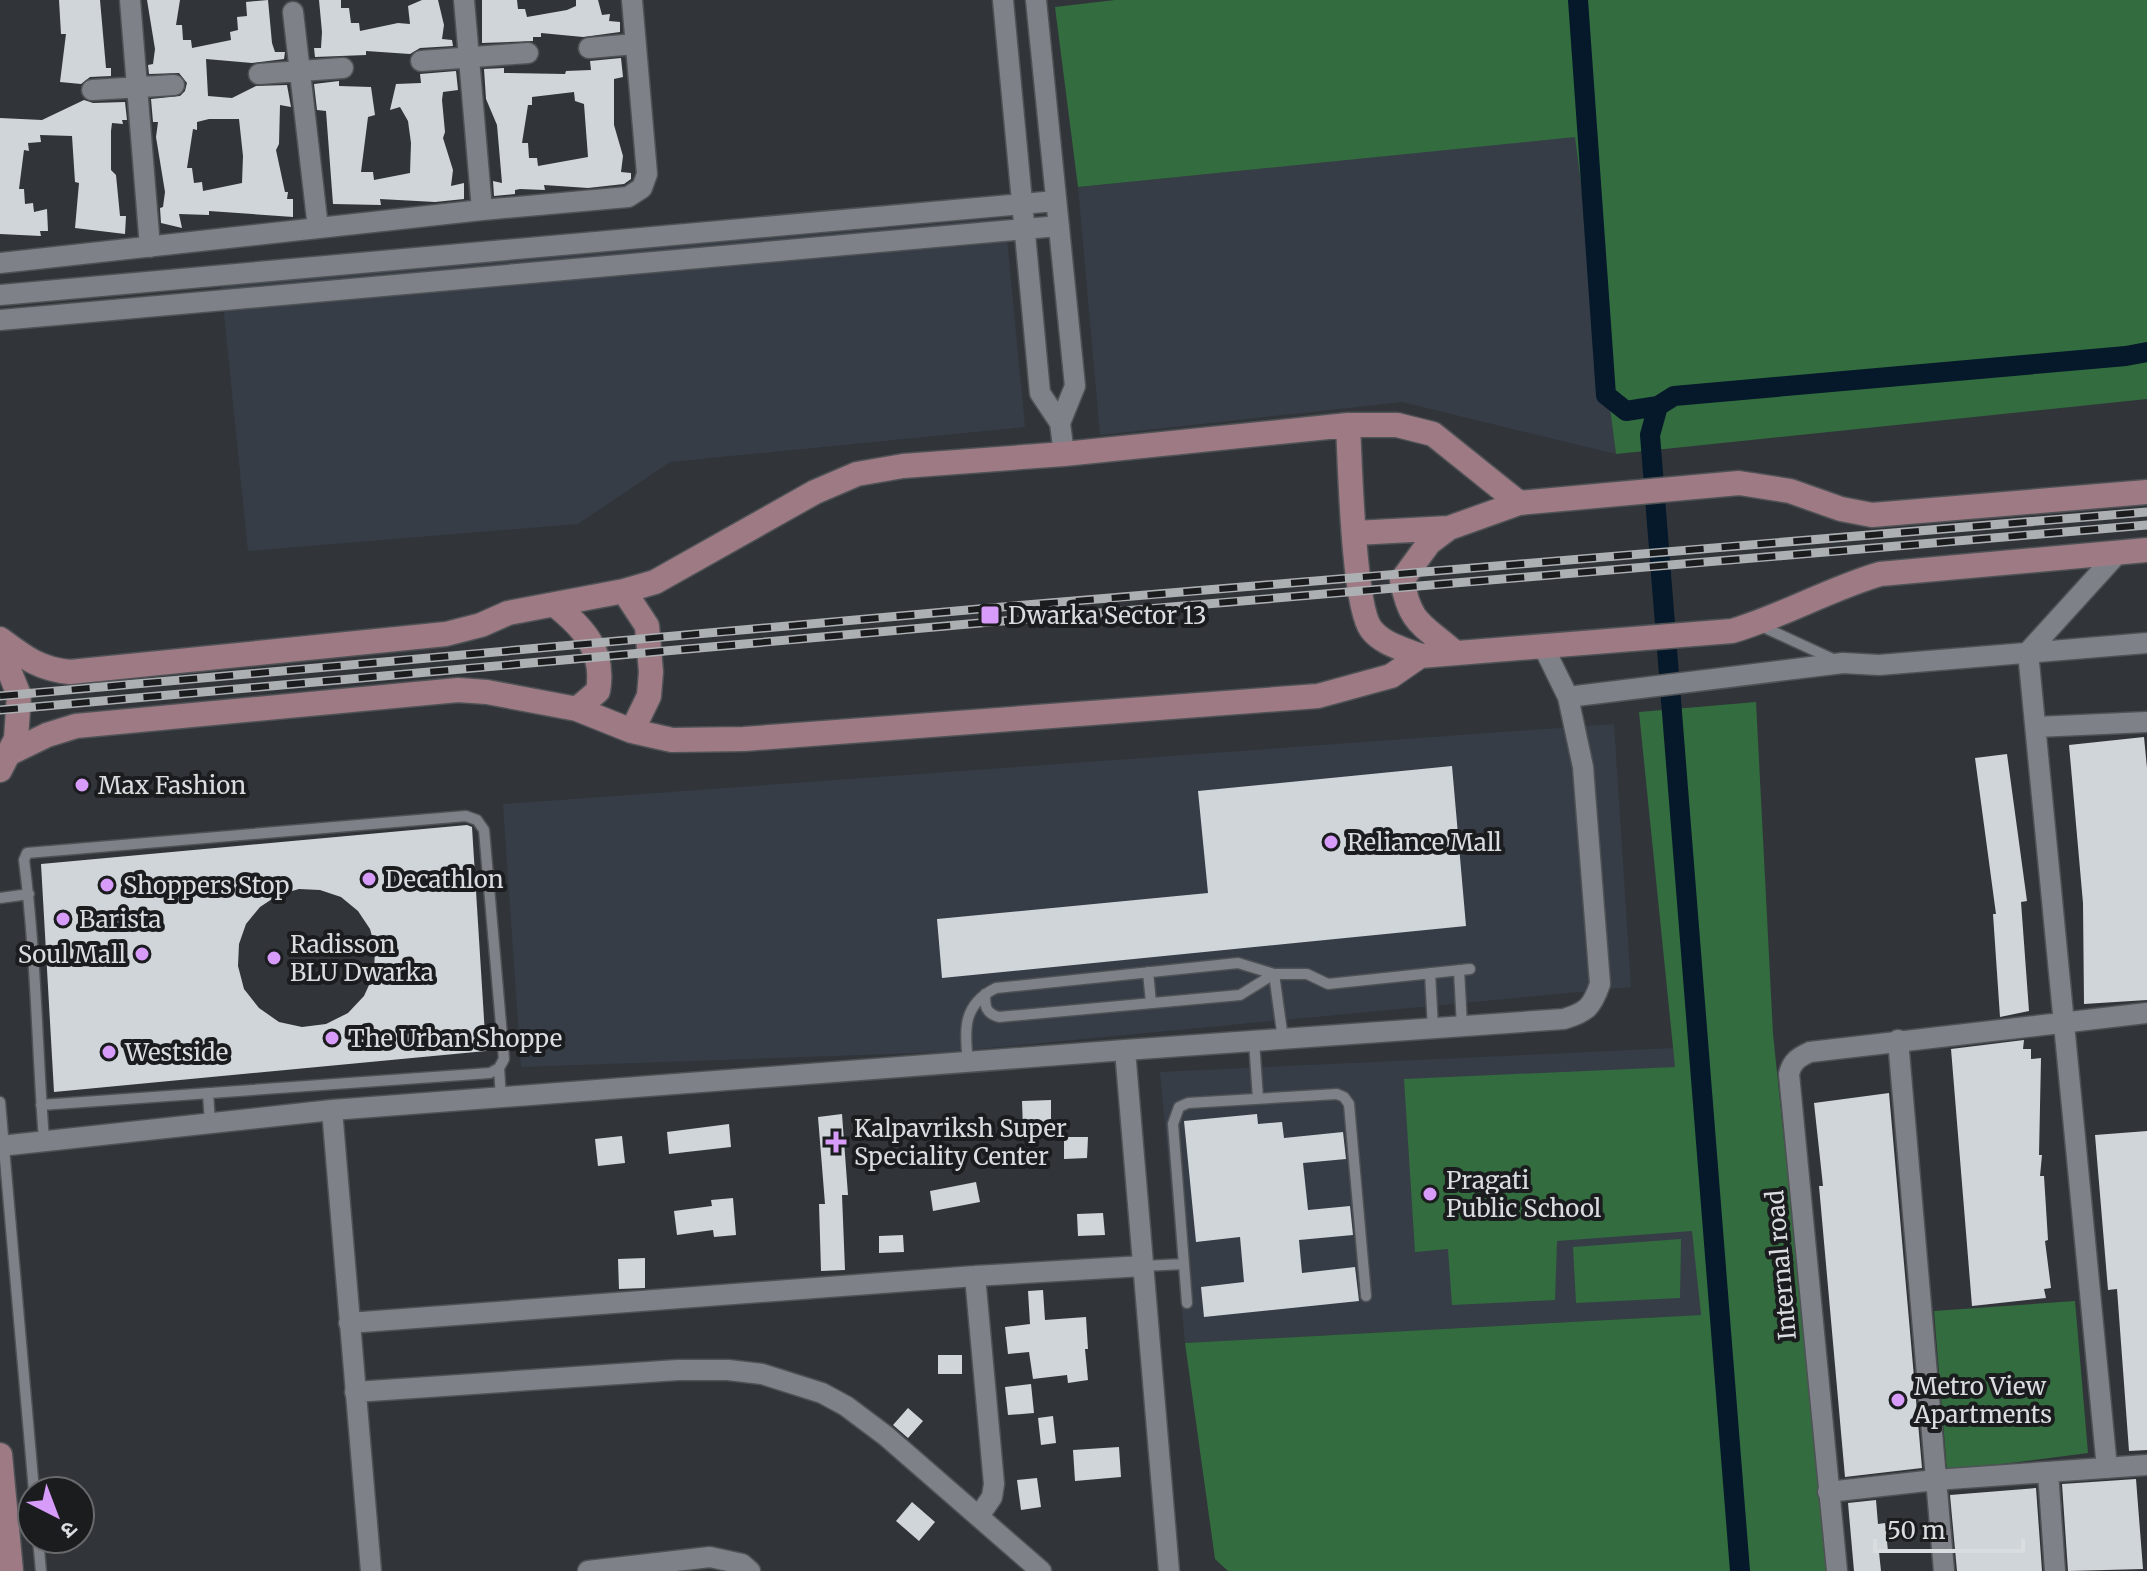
<svg xmlns="http://www.w3.org/2000/svg" width="2147" height="1571" font-family="Merriweather,'Noto Sans Devanagari',serif">
<style>
.built{fill:#363d47}
.green{fill:#336c3f}
.lines{fill:none;stroke-linecap:round;stroke-linejoin:round}
.canal{stroke:#05192a;stroke-width:20}
.building{fill:#d0d5da;fill-rule:evenodd}
.lane-casing{stroke:#4f5255;stroke-width:13}
.street-casing{stroke:#4f5255;stroke-width:23}
.secondary-casing{stroke:#4f5255;stroke-width:27}
.lane{stroke:#7e8288;stroke-width:10}
.street{stroke:#7e8288;stroke-width:20}
.secondary{stroke:#9e7a84;stroke-width:24}
.rail-casing{stroke:#adb0b2;stroke-width:9}
.rail{stroke:#1a1c1e;stroke-width:6;stroke-dasharray:18;stroke-linecap:butt}
.poi-dot{fill:#d79bf9;stroke:#1a1c1e;stroke-width:3}
.labels{text-anchor:middle;dominant-baseline:central;stroke-width:8;stroke-linejoin:round;paint-order:stroke}
.poi-label{font-size:24px;fill:#dadddf;stroke:#1a1c1e;text-anchor:start}
.street-label{font-size:24px;fill:#dadddf;stroke:#1a1c1e}
</style>
<rect width="100%" height="100%" fill="#313539"/>
<!-- built -->
<path class="built" d="M1576 136 1616 454 1402 402 1100 435 1078 187Z
M1005 218 1025 427 670 462 578 524 248 551 221 284Z
M1614 724 1631 987 947 1052 521 1067 503 804Z
M1674 1048 1701 1315 1185 1343 1160 1072Z"/>
<!-- green -->
<path class="green" d="M1115 0H2147V399L1616 454 1575 137 1078 187 1055 7Z
M1756 702 1773 1034 1829 1571H1228L1215 1559 1185 1343 1701 1315 1692 1231 1557 1241 1555 1300 1452 1305 1448 1249 1415 1252 1404 1079 1675 1067 1639 712Z
M1681 1239 1680 1298 1576 1303 1573 1247Z
M2075 1301 2088 1453 1947 1471 1934 1311Z"/>
<g class="lines">
<!-- canal -->
<path class="canal" d="M1578 0 1606 395 1626 411 1658 406
M1740 1571 1650 435 1658 406 1674 396 2126 356 2147 352"/>
</g>
<!-- building -->
<path class="building" d="M59 0H100L106 68H111V76L90 77 81 84 60 82 66 34H61Z
M147 0H180L176 25H182L183 40H191L192 48 231 40 230 32 238 30 237 17 247 16 246 2 268 0 272 43 275 52H285L284 59 252 63 206 59 208 96 232 98 256 86 287 85 291 107 280 105 279 144 276 150 285 192H288L287 199H293V217L209 211V215L179 214 182 228 161 223 160 208 163 207 165 192 156 137 158 122H153L151 99 180 96 185 91 187 83 179 73 149 74 148 65 153 64 155 49ZM209 119H239L243 156 242 183 203 191 202 182 194 183 192 168H187L193 129 197 130V122Z
M319 0H341V8H349L351 23H359L360 31 398 23 410 24 408 6 422 0H438L444 25 442 39 452 40 453 46 420 48 410 54 366 51V55L315 57 314 48H321L322 32Z
M482 0H517L518 9H525L527 17 567 10 576 6V0H598L602 15 610 14 609 21 620 22V32L583 37 541 33V37H533V41L482 43Z
M621 58 623 77 614 79V125L623 156 621 172 631 173V179L624 184 588 188 544 185 545 190 520 189 515 190V194L494 196 493 181 502 183 497 125 486 99 484 69 504 68V73L565 74 566 71 591 70 590 61ZM574 92 575 101 584 104 588 157 538 166 537 158H529L528 143H522L528 105H532V97Z
M456 71 458 90 443 92 442 100 445 132 443 138 453 170 451 186 464 183V199L435 202 380 199 381 205 333 204 326 111 317 110 314 84 339 81V86L371 87 375 115 368 117 361 172H373L374 180 410 173 411 143 408 121 400 107 390 110 396 84 421 83 420 74Z
M84 100 93 103 125 102 127 120H122L123 124 112 123 111 131V170L116 175 120 216H126L125 234 75 228 79 183 75 182 72 136 40 135 41 142 28 143 29 151 24 150 19 189H24L25 204 33 203 34 212 47 209 48 231H40L41 236 0 234V118L42 120Z
M2144 737 2147 768V1000L2084 1004 2083 903 2069 745Z
M2007 754 2027 901 2021 902 2029 1011 2000 1017 1993 914H1996L1975 758Z
M1452 766 1466 926 942 978 937 919 1208 893 1198 791Z
M467 825 472 827 486 1051 54 1092 41 864ZM299 889 320 890 341 897 358 911 370 929 375 947 374 974 364 996 348 1013 326 1024 302 1027 279 1022 259 1008 244 989 238 966 239 944 246 924 260 907 278 895Z
M2024 1040 2023 1049H2031V1059L2041 1058 2039 1155H2042L2040 1176H2044L2048 1240 2045 1241 2051 1288 2044 1289 2046 1298 1972 1306 1951 1049Z
M1889 1093 1922 1468 1845 1477 1819 1186H1823L1814 1103Z
M1051 1100V1128L1023 1129 1022 1101Z
M842 1114 848 1195H842L845 1270 821 1271 819 1204H825L818 1117Z
M1257 1114 1258 1124 1282 1122 1284 1138 1343 1132 1346 1159 1303 1163 1308 1210 1350 1206 1353 1235 1299 1240 1302 1273 1355 1267 1359 1301 1204 1317 1201 1287 1244 1282 1240 1237 1196 1242 1184 1121Z
M729 1124 731 1147 669 1154 667 1132Z
M2147 1131V1450L2129 1451 2117 1289 2108 1290 2095 1135Z
M622 1136 625 1163 598 1166 595 1139Z
M1064 1137H1088L1087 1158 1064 1159Z
M976 1182 980 1202 933 1211 930 1191Z
M733 1198 736 1235 714 1237 713 1230 677 1235 674 1211 712 1206 711 1200Z
M1103 1213 1105 1235 1078 1236 1077 1214Z
M903 1235 904 1252 879 1253V1236Z
M645 1258V1288L619 1289 618 1259Z
M1043 1290 1045 1320 1086 1317 1088 1349H1085L1088 1380 1068 1383 1067 1375 1033 1379 1029 1352 1008 1354 1005 1327 1030 1324 1028 1291Z
M938 1355H962V1374H938Z
M1031 1384 1034 1413 1008 1415 1005 1387Z
M908 1408 923 1421 908 1438 893 1425Z
M1053 1416 1056 1443 1041 1445 1038 1418Z
M1119 1447 1121 1477 1075 1481 1073 1450Z
M1037 1478 1041 1507 1021 1510 1017 1480Z
M2136 1479 2143 1569 2068 1571 2062 1484Z
M2036 1488 2042 1571H1957L1950 1495Z
M1876 1500 1878 1524 1885 1523 1888 1551 1879 1552 1881 1571H1854L1848 1503Z
M912 1502 935 1522 919 1541 896 1521Z"/>
<g class="lines">
<defs>
<path id="lane" d="M1761 626 1837 661
M0 898 29 894
M1459 970 1462 1026
M1148 972 1151 1003
M1430 973 1433 1028
M1274 974 1283 1039
M985 994C985 1006 985 1013 999 1017L1240 995 1274 974
M1254 1041 1258 1099
M968 1061C964 1029 963 1004 996 988L1238 963 1274 974H1307L1328 984 1470 969
M499 1068 501 1098
M208 1093 210 1123
M0 1102 34 1491
M41 1105 490 1073 499 1068 504 1059 484 830 477 820 466 816 27 853 24 860C36 953 37 1048 44 1141
M1143 1266 1184 1264
M1187 1303 1173 1124 1179 1107 1188 1103 1337 1094 1344 1097 1349 1104 1366 1296
M38 1539 41 1571"/>
<path id="street" d="M130 0 150 247
M464 0 482 210
M1003 0 1040 393 1060 423 1064 454
M1036 0 1075 386 1060 423
M293 12 318 228
M589 48 635 44
M421 61 528 53
M259 74 343 68
M92 90 174 85
M0 263 482 210 628 197 642 188 647 174 632 0
M0 295 1056 201
M0 320 1059 226
M1568 697 1843 663 1879 665 2147 643
M2036 727 2147 722
M1898 1040 1944 1571
M1125 1050 1564 1019C1587 1012 1592 1007 1600 984L1583 767 1568 697 1543 646
M332 1110 371 1571
M0 1146 332 1110 1125 1050 1169 1571
M975 1276 994 1484 992 1497 979 1516
M349 1323 975 1276 1143 1266
M355 1392 678 1370H728L762 1374 822 1393 846 1406 886 1436 1041 1571
M2107 1468 2028 652 2118 553
M2048 1472 2055 1571
M1828 1492 1935 1480 2147 1465
M588 1571 710 1557 742 1564 750 1571
M1837 1571 1789 1074C1792 1061 1799 1057 1810 1052L2147 1013"/>
<path id="secondary" d="M1348 425C1350 462 1353 605 1371 629 1382 644 1404 649 1420 656
M1355 533 1449 528
M624 591 647 626 651 672 649 696 632 731
M555 605C584 628 605 651 598 691L577 709
M0 639C24 657 39 669 70 672L446 634 481 625 508 613 624 591 655 582 815 492 857 474 903 466 1064 454 1348 425H1397L1433 434 1519 503
M0 648 19 695 16 739 0 770
M1453 651C1422 624 1410 624 1402 580L1429 543 1449 528 1519 503 1739 483 1790 491 1841 509 1872 515 2147 492
M8 754 47 735 76 726 458 690 487 692 577 709 632 731 672 740 744 739 1318 696 1391 676 1420 656 1732 631C1783 616 1829 589 1880 574L2147 550
M0 1455 11 1571"/>
</defs>
<!-- lane casing -->
<use href="#lane" class="lane-casing"/>
<!-- street casing -->
<use href="#street" class="street-casing"/>
<!-- secondary casing -->
<use href="#secondary" class="secondary-casing"/>
<!-- lane -->
<use href="#lane" class="lane"/>
<!-- street -->
<use href="#street" class="street"/>
<!-- secondary -->
<use href="#secondary" class="secondary"/>
<defs>
<path id="rail" d="M0 696 990 608 2147 512
M0 710 991 622 2147 525"/>
</defs>
<!-- rail casing -->
<use href="#rail" class="rail-casing"/>
<!-- rail -->
<use href="#rail" class="rail"/>
</g>
<!-- markers -->
<g class="poi-dot">
<rect x="980" y="605" width="20" height="20" rx="4"/>
<circle cx="82" cy="785" r="8"/>
<circle cx="1331" cy="842" r="8"/>
<circle cx="369" cy="879" r="8"/>
<circle cx="107" cy="885" r="8"/>
<circle cx="63" cy="919" r="8"/>
<circle cx="142" cy="954" r="8"/>
<circle cx="274" cy="958" r="8"/>
<circle cx="332" cy="1038" r="8"/>
<circle cx="109" cy="1052" r="8"/>
<path d="M832 1130h8v8h8v8h-8v8h-8v-8h-8v-8h8z"/>
<circle cx="1430" cy="1194" r="8"/>
<circle cx="1898" cy="1400" r="8"/>
</g>
<g class="labels">
<!-- poi labels -->
<g class="poi-label">
<text x="1008" y="615">Dwarka Sector 13</text>
<text x="98" y="785">Max Fashion</text>
<text x="1347" y="842">Reliance Mall</text>
<text x="385" y="879">Decathlon</text>
<text x="123" y="885">Shoppers Stop</text>
<text x="79" y="919">Barista</text>
<text x="290" y="944">Radisson<tspan x="290" dy="28">BLU Dwarka</tspan></text>
<text x="126" y="954" text-anchor="end">Soul Mall</text>
<text x="348" y="1038">The Urban Shoppe</text>
<text x="125" y="1052">Westside</text>
<text x="854" y="1128">Kalpavriksh Super<tspan x="854" dy="28">Speciality Center</tspan></text>
<text x="1446" y="1180">Pragati<tspan x="1446" dy="28">Public School</tspan></text>
<text x="1914" y="1386">Metro View<tspan x="1914" dy="28">Apartments</tspan></text>
</g>
<!-- street labels -->
<g class="street-label">
<text transform="translate(1781 1265) rotate(-95)">Internal road</text>
</g>
</g>
<!-- north arrow -->
<g transform="translate(56 1515) rotate(138)"><circle r="38" fill="#1a1c1e" stroke="#67696b" stroke-width="2"/>
<path d="M0-6L14 30L0 20L-14 30Z" fill="#d79bf9"/>
<text y="-12" font-size="22" font-weight="bold" text-anchor="middle" fill="#dadddf">उ</text>
</g>
<!-- scale -->
<path d="M1875 1539v12h148v-12" fill="none" stroke="#dadddf" stroke-width="4"/>
<text x="1887" y="1539" font-size="24" fill="#dadddf" stroke="#1a1c1e" stroke-width="6" paint-order="stroke">50 m</text>
</svg>
